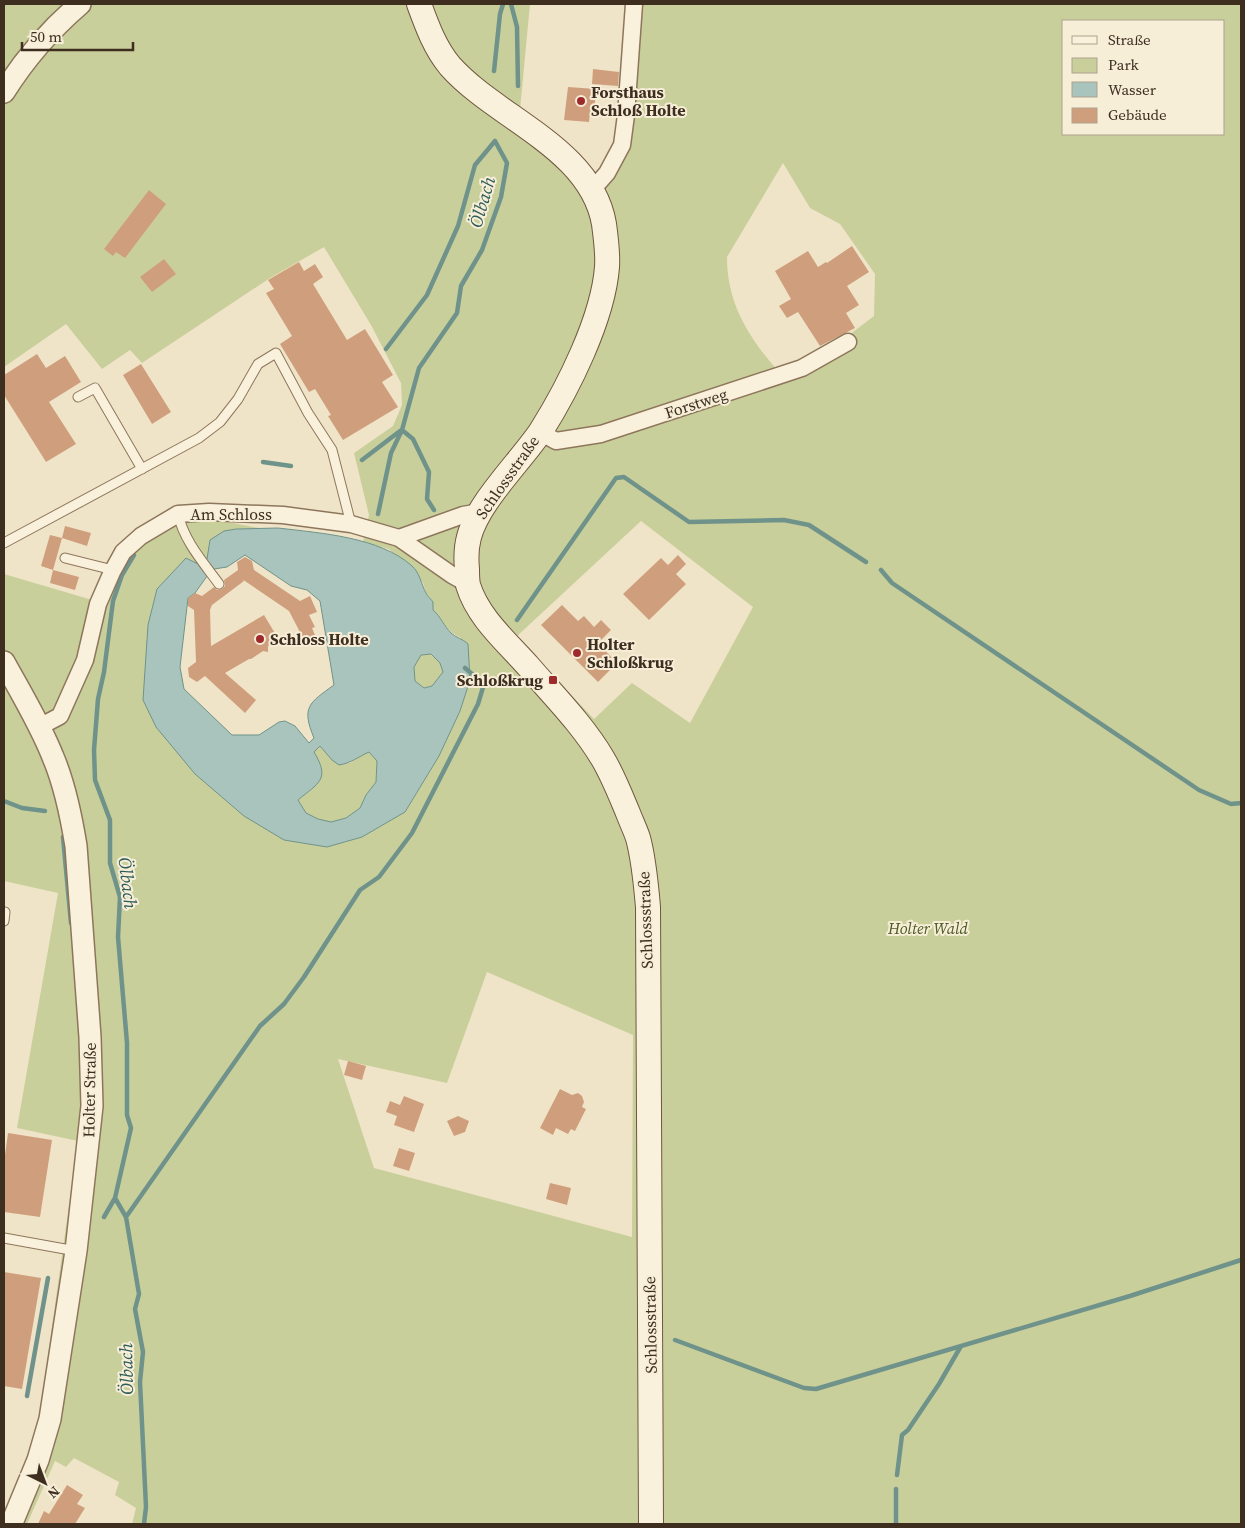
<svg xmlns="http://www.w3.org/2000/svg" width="1245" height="1528" font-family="'Source Serif 4',serif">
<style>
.green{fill:#c9cf9b;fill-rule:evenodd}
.water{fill:#a9c4bc;stroke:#6f938a;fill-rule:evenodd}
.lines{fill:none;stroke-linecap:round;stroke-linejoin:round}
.stream{stroke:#6f938a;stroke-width:4.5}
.building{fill:#cf9f7d}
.service-casing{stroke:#8d765c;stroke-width:11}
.minor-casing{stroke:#8d765c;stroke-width:19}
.tertiary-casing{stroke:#8d765c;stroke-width:24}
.secondary-casing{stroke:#6f573f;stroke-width:26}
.service{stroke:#faf1dc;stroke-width:9}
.minor{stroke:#faf1dc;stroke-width:16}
.tertiary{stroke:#faf1dc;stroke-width:21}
.secondary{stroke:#faf1dc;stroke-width:24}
.poi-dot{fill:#9e2a2b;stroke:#f7eed8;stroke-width:2}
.labels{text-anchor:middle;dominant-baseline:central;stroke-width:4;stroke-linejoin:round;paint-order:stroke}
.poi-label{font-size:16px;font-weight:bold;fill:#3d2e20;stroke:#f7eed8;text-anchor:start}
.street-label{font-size:16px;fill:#3d2e20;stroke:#f7eed8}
.park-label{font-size:16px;font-style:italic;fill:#4d5a26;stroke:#f7eed8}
.water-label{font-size:18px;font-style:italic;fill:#2f5d5a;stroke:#f7eed8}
</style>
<rect width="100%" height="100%" fill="#f0e4c8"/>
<!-- green -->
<path class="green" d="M4 4H530L520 110 595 175 602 167 616 140 626 4H1241V1524H132L136 1508 115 1495 119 1482 74 1458 66 1467 55 1461 27 1524H4L27 1459 39 1419 78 1141 17 1128 58 893 4 881V574L106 604 128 555 166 527 200 520 223 521 259 528 236 529 210 540 207 560 200 565 143 700 284 840 327 847 362 837 405 812 439 756 460 711 470 680 468 664 460 637C446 632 444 620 433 610V602L426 593 423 583 389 549 363 542 369 515 354 453 393 426 402 405 401 383 371 325 324 247 270 278 142 363 130 350 102 369 66 324 4 367ZM1064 21H1224V134H1064ZM783 163 810 208 840 224 875 274 874 316 845 338 779 372C749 338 727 304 727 257ZM641 521 753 607 690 723 632 683 594 719 516 637ZM487 972 633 1035 632 1237 374 1168 338 1059 447 1083Z
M430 654 440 663 443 672 432 686 424 688 415 681 414 667 421 655Z
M320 746 332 760 350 763 358 757 369 752 377 761 376 782 366 795 360 808 346 818 331 822 318 819 306 813 298 800C318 783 331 779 314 752Z"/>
<!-- water -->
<path class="water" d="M278 528C320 533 380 537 412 566 420 573 421 584 426 593 427 596 431 599 433 602V610C441 617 444 626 451 633 455 637 463 639 468 644L470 680 460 711 439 756 405 812 362 837 327 847 284 840 244 816 195 774 156 727 143 700 148 625 157 589 186 558 200 565 207 559 210 540 224 531 236 529ZM245 555 291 586 307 590 320 601 334 685C309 703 301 707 314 738L309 743 295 726 285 721 279 722 259 735H232L184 689 180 667 188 598 195 593 210 572 214 569 227 567ZM431 654 440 663 443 672 432 686 424 688 415 681 414 667 421 655ZM320 746 332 760 339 765C351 763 358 757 369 752L377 761 376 782 366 795 360 808 346 818 331 822 318 819 306 813 298 800C318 783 331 780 314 752Z"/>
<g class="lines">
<!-- stream -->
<path class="stream" d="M511 4 517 27 518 86
M494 71 500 14 503 4
M386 349 427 295 458 226 475 165 495 141 507 163 501 197 482 250 461 286 457 313 419 368 402 430 413 439 429 472 427 499 434 510
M362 460 400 431
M263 462 291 466
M378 514 391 453 402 430
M881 570 892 583 1199 790 1231 804 1241 803
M517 620 616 478 624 477 689 522 784 520 809 525 866 562
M4 801 22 808 45 811
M63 837 71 923
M104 1217 115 1198
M126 1217 115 1198 131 1128 127 1115V1043L118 937 120 897 110 863V820L95 780 94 750 98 699 104 672 113 601 122 575 134 555
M675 1340 804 1388 816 1389 1130 1296 1241 1260
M27 1396 48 1278
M897 1475 902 1435 908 1430 939 1384 961 1346
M144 1524 146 1507 140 1382 143 1352 135 1309 139 1294 126 1217 260 1026 284 1004 304 977 360 890 379 877 412 833 478 704 484 684 465 668
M896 1524V1489"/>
</g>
<!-- building -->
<path class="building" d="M593 69 619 72 618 86 592 84Z
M568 87 596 89 594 113H590L589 122 564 120Z
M149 190 166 204 125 258 116 252 113 256 104 249Z
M852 246 869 272 847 286 859 305 846 313 855 328 820 346 798 312 787 318 779 306 791 299 775 271 808 251 818 267 826 262 827 263Z
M164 259 176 274 152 292 140 277Z
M299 262 304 271 315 264 323 277 313 284 347 340 365 329 393 375 382 382 398 407 343 440 328 416 331 415 315 389 309 392 280 344 292 336 266 293 274 289 268 280Z
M37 354 46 368 65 356 81 382 49 402 76 444 46 462 4 395V375Z
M141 364 171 412 152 424 123 375Z
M65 526 91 533 87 546 62 538Z
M50 535 62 538 53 570 79 577 75 590 50 583 53 570 41 566Z
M678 555 686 564 676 574 686 584 649 620 623 594 661 558 668 565Z
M245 557 252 561 254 570 300 601 310 596 317 612 309 615 315 627 312 628 315 635 304 640 289 611 242 579 244 581 212 605 210 610 211 646 264 615 279 640 268 646V652L263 651 251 659H249L225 673 256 700 245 713 205 676 197 682 189 677 188 668 196 662 194 610 188 606V598L195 593 202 596 214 587 217 590 222 589 225 586 224 580 238 570 237 562Z
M562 605 578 621 584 616 594 627 601 620 611 630 598 643 617 663 598 682 541 625Z
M348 1061 366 1066 362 1080 344 1075Z
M560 1089 572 1095 578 1093 582 1096 584 1102 582 1107 586 1109 575 1131 571 1129 568 1134 556 1128 553 1135 540 1128Z
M404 1096 424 1104 414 1132 394 1125 397 1116 386 1112 390 1101 400 1105Z
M458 1116 469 1121 465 1132 454 1136 447 1121Z
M8 1133 52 1140 40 1217 4 1212V1162Z
M399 1148 415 1153 409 1171 393 1166Z
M550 1183 571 1188 567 1205 546 1199Z
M4 1272 41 1278 22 1389 4 1386Z
M67 1485 83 1495 77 1504 85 1508 75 1524H38L44 1511 49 1514Z"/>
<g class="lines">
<defs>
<path id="service" d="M78 397 95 388 142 469
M178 514C184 541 203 562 219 584
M4 543 199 438 220 422 238 399 258 364 276 353 308 413 332 450 351 524
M65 558 105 568 112 572
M4 912H5L4 921
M4 1238 76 1251"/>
<path id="minor" d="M592 190 607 173 622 145 626 115 634 4
M540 432 556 441 601 434 802 368 848 342
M399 538 463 515 480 512
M39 727 60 716 85 660 98 604 112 572 123 552 141 536 178 514 209 512 283 515 351 524 399 538 452 575 468 584"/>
<path id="tertiary" d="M4 92C24 60 51 29 80 4
M4 662C21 693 40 724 53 757 65 785 71 815 76 846L90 1037 92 1106 76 1251 50 1419 38 1460 14 1518 10 1524"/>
<path id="secondary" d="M419 4C427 26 435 48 450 66 497 119 591 148 604 224 606 239 608 253 607 267 603 319 568 388 541 431 520 462 478 502 469 537 466 548 466 559 467 569 467 575 467 580 468 585 478 618 507 642 529 667 554 696 583 725 603 759 613 776 620 794 628 813 631 821 635 829 638 838 644 860 646 884 648 907L651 1524"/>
</defs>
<!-- service casing -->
<use href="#service" class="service-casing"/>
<!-- minor casing -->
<use href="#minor" class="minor-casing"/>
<!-- tertiary casing -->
<use href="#tertiary" class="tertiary-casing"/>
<!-- secondary casing -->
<use href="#secondary" class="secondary-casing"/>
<!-- service -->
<use href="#service" class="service"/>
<!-- minor -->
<use href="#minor" class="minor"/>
<!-- tertiary -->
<use href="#tertiary" class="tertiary"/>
<!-- secondary -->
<use href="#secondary" class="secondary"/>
</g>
<!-- markers -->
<g class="poi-dot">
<circle cx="581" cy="101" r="5"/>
<circle cx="260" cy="639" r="5"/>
<circle cx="577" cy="653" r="5"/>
<rect x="548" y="675" width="10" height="10" rx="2.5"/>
</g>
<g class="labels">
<!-- poi labels -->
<g class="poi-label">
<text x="591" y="92">Forsthaus<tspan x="591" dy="18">Schloß Holte</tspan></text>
<text x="270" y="639">Schloss Holte</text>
<text x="587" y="644">Holter<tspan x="587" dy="18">Schloßkrug</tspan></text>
<text x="543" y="680" text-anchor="end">Schloßkrug</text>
</g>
<!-- street labels -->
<g class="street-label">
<text transform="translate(696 403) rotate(-18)">Forstweg</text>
<text transform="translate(507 477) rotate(-55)">Schlossstraße</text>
<text x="231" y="514">Am Schloss</text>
<text transform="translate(645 920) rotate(-92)">Schlossstraße</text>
<text transform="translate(89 1090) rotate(-89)">Holter Straße</text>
<text transform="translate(650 1325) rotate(-91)">Schlossstraße</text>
</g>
<!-- park labels -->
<g class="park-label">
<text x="928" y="928">Holter Wald</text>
</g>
<!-- water labels -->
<g class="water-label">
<text transform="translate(482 202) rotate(-74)">Ölbach</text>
<text transform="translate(128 883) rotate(83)">Ölbach</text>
<text transform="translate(126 1369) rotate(-91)">Ölbach</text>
</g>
</g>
<!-- border -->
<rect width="1245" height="1528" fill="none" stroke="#3d2e20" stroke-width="10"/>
<!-- legend -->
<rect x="1062" y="20" width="162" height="115" fill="#f7eed8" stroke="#ada18e"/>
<rect x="1072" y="36" width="25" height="8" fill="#faf1dc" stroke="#ada18e"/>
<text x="1108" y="45" font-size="15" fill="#3d2e20">Straße</text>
<rect x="1072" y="58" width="25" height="15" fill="#c9cf9b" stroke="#ada18e"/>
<text x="1108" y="70" font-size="15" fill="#3d2e20">Park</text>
<rect x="1072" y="82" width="25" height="15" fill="#a9c4bc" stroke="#ada18e"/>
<text x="1108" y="95" font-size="15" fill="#3d2e20">Wasser</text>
<rect x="1072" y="108" width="25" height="15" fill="#cf9f7d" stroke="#ada18e"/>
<text x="1108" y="120" font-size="15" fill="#3d2e20">Gebäude</text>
<!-- north arrow -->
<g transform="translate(45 1483) rotate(138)" stroke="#f7eed8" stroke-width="4" paint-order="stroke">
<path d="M0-4L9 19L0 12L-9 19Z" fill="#3d2e20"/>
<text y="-8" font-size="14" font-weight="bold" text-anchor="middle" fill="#3d2e20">N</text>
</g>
<!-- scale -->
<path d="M22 42v8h111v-8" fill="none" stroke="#3d2e20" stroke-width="2.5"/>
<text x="30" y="42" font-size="15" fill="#3d2e20" stroke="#f7eed8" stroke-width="4" paint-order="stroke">50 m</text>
</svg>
